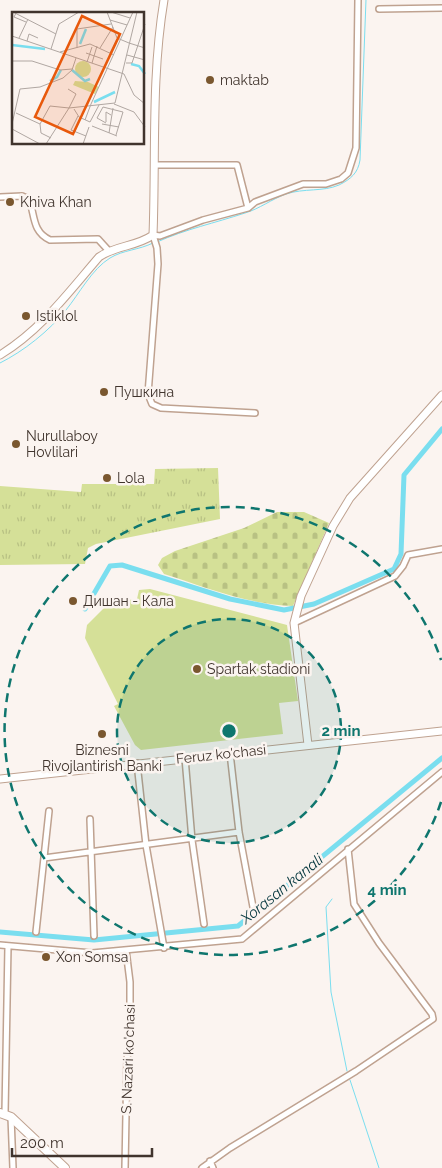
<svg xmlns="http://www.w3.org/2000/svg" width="442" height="1168" font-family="Raleway,sans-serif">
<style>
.grass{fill:#d5e098}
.cemetery{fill:url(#cemetery-stones)}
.park{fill:url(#park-tufts)}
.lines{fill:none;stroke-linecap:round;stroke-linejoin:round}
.stream{stroke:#7adeef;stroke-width:1}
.canal{stroke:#7adeef;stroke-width:5}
.minor-casing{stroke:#bfa290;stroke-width:8}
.secondary-casing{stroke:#bfa290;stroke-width:9}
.primary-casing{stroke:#bfa290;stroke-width:10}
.minor{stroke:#fff;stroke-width:5}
.secondary{stroke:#fff;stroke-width:7}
.primary{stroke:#fff;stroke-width:8}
.ring{fill:none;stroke:#0f766e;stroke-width:2.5;stroke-dasharray:9 6}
.poi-dot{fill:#7a572f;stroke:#fbf4f0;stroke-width:2}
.labels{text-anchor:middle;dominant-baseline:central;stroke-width:5;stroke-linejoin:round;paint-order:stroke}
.poi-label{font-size:14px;fill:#40342d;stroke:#fbf4f0;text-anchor:start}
.street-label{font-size:14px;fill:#40342d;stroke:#fbf4f0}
.water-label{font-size:15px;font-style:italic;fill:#05373e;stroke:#fbf4f0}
.inset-river{fill:none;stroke:#7adeef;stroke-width:2.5}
.inset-road{fill:none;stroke:#b0a7a2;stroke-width:1}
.view{fill:#e8590c;fill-opacity:0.15;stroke:#e8590c;stroke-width:2.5}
.inset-edge{fill:none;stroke:#40342d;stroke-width:2.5}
.centre{fill:#0f766e;stroke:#fbf4f0;stroke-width:2.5}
.ring-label{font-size:15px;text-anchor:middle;font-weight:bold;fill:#0f766e;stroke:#fbf4f0;stroke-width:5;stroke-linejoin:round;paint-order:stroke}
</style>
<defs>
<pattern id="cemetery-stones" width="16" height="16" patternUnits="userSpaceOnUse" patternTransform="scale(1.25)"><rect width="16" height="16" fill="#d5e098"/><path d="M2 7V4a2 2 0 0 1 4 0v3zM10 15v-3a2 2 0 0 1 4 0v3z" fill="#b8c183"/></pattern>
<pattern id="park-tufts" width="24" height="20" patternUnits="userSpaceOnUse" patternTransform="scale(1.25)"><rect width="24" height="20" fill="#d5e098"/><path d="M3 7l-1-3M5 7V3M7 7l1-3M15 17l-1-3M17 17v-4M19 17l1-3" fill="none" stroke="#b8c183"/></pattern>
</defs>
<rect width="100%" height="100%" fill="#fbf4f0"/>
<!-- grass -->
<path class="grass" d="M150 589 287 625 298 701 279 703 283 734 141 750 135 745 114 706 118 704 85 638 87 625 110 602 137 599 139 590Z"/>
<!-- cemetery -->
<path class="cemetery" d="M277 512H304L329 523 293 606C249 605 205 587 164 574L158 565 162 558 175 551 244 528Z"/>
<!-- park -->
<path class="park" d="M218 468 220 519 96 544 88 548 85 564 0 565V486L81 492 82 484H154L155 469Z"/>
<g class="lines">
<!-- stream -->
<path class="stream" d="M157 242C186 229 215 223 245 213 259 209 272 199 286 194 304 188 323 192 339 185 351 179 358 173 360 160L366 0
M0 363C24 351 49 331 66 310 79 294 92 269 110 258 123 250 139 250 153 243
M332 899 326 907 331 992 347 1071
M350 1080 379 1168"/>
<!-- canal -->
<path class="canal" d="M85 609 110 566 122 565 230 599 284 610 314 604 394 569 401 554 404 475 442 429
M0 932 94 940 238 926 442 758"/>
<defs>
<path id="minor" d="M379 9 442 8
M154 165H237L248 208
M0 197 22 196 29 199C35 215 32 232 50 240L98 239 108 250
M255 413 161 408 152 404 148 394 158 264 157 248 153 235 160 236 203 220 248 208 255 202 303 184H326L341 179 348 173 356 148 358 0
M294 623 395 576 403 566 408 555 442 549
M230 753 239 832 253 907
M185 758 192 840 204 924
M137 763 146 845 164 948
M90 819 94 936
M44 858 239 832
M36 932 49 811
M0 945 92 953 242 939 442 772
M5 1113 8 946
M11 1117 13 1168
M210 1161 213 1168
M125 1168 127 1060 130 1030V982L126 950
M202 1168 230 1148 356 1071 433 1019 432 1014 379 943 354 904 348 849"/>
<path id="secondary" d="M0 355C41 330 68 293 99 257 116 245 136 247 153 235 156 157 151 78 164 0
M308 745 294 623 301 596 333 526 350 498 442 395
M0 779 442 731"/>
<path id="primary" d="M0 1113 11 1117 65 1168"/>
</defs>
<!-- minor casing -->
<use href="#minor" class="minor-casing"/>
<!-- secondary casing -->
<use href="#secondary" class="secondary-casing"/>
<!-- primary casing -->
<use href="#primary" class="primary-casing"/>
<!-- minor -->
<use href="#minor" class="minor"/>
<!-- secondary -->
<use href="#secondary" class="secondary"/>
<!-- primary -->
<use href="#primary" class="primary"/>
</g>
<!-- distance rings -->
<circle cx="229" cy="731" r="112" fill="#0f766e" fill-opacity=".12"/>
<g class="ring">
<circle cx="229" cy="731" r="112"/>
<path d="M441 802A224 224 0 1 1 441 660"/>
</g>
<!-- markers -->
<g class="poi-dot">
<circle cx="210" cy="80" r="5"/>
<circle cx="10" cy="202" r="5"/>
<circle cx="26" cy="316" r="5"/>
<circle cx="104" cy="392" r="5"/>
<circle cx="16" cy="444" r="5"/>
<circle cx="107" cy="478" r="5"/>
<circle cx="73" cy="601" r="5"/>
<circle cx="197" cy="669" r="5"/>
<circle cx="102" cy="734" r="5"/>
<circle cx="46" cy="957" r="5"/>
</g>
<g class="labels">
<!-- poi labels -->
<g class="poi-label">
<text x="220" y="80">maktab</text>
<text x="20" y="202">Khiva Khan</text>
<text x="36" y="316">Istiklol</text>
<text x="114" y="392">Пушкина</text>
<text x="26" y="436">Nurullaboy<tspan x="26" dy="16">Hovlilari</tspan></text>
<text x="117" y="478">Lola</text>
<text x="83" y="601">Дишан - Кала</text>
<text x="207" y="669">Spartak stadioni</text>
<text x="102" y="750" text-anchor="middle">Biznesni<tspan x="102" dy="16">Rivojlantirish Banki</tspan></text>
<text x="56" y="957">Xon Somsa</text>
</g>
<!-- street labels -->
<g class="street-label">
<text transform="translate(221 754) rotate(-6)">Feruz ko'chasi</text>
<text transform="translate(128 1059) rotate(-88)">S. Nazari ko'chasi</text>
</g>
<!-- water labels -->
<g class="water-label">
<text transform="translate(282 889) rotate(-39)">Xorasan kanali</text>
</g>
</g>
<!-- overview -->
<g transform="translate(12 12)">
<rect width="132" height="132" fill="#fbf4f0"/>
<path d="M63 57a8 8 0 1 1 16 0a8 8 0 1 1-16 0Z" fill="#d5e098"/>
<path d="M63 69 76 70 87 75 83 82 61 73Z" fill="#d5e098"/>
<path class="inset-river" d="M68 32 74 17M0 33 33 37M119 52 127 54 133 62M60 58 73 69 78 67M38 69 45 65 49 58M82 90 103 80"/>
<path class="inset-road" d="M1 0 44 22M95 0 105 26 117 31M99 0 118 6M4 1 2 5 14 10M98 8 115 13M0 24 112 62M7 26 16 7M15 29 17 22 26 26M117 31 133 36M65 36V17L99 12M88 36 101 15M39 37 47 12 67 0M48 40 78 32 102 43M74 41 91 47M98 41 105 27M115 43 133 48M0 49H20L48 58 60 57M75 50 80 35M80 51 85 34M114 51H120L133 12M112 62 122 83 133 92M79 92 121 0M102 92 122 100 133 115M62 97 67 105 78 110 87 93M4 101 28 112M66 104 59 118 74 124M73 108 79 92M94 110V100L99 103M94 111 85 106 91 95 111 100 104 123M0 112 8 77 28 75 51 66 60 58 64 46M90 112 107 115M80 114 105 124M0 117 28 132M97 121 101 96M39 126 29 121 28 112 38 94 57 96 64 82 56 77M34 132 57 96 103 91 125 0M71 132 77 115"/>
<path class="view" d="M70 4 108 22 61 122 23 105Z"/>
<rect width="132" height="132" class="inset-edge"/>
</g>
<circle cx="229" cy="731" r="8" class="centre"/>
<g class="ring-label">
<text x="341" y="736">2 min</text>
<text x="387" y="895">4 min</text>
</g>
<!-- scale -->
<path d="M12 1148v8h140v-8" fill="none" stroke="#40342d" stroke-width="2.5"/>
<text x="20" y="1148" font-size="15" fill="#40342d" stroke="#fbf4f0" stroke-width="4" paint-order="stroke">200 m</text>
</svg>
